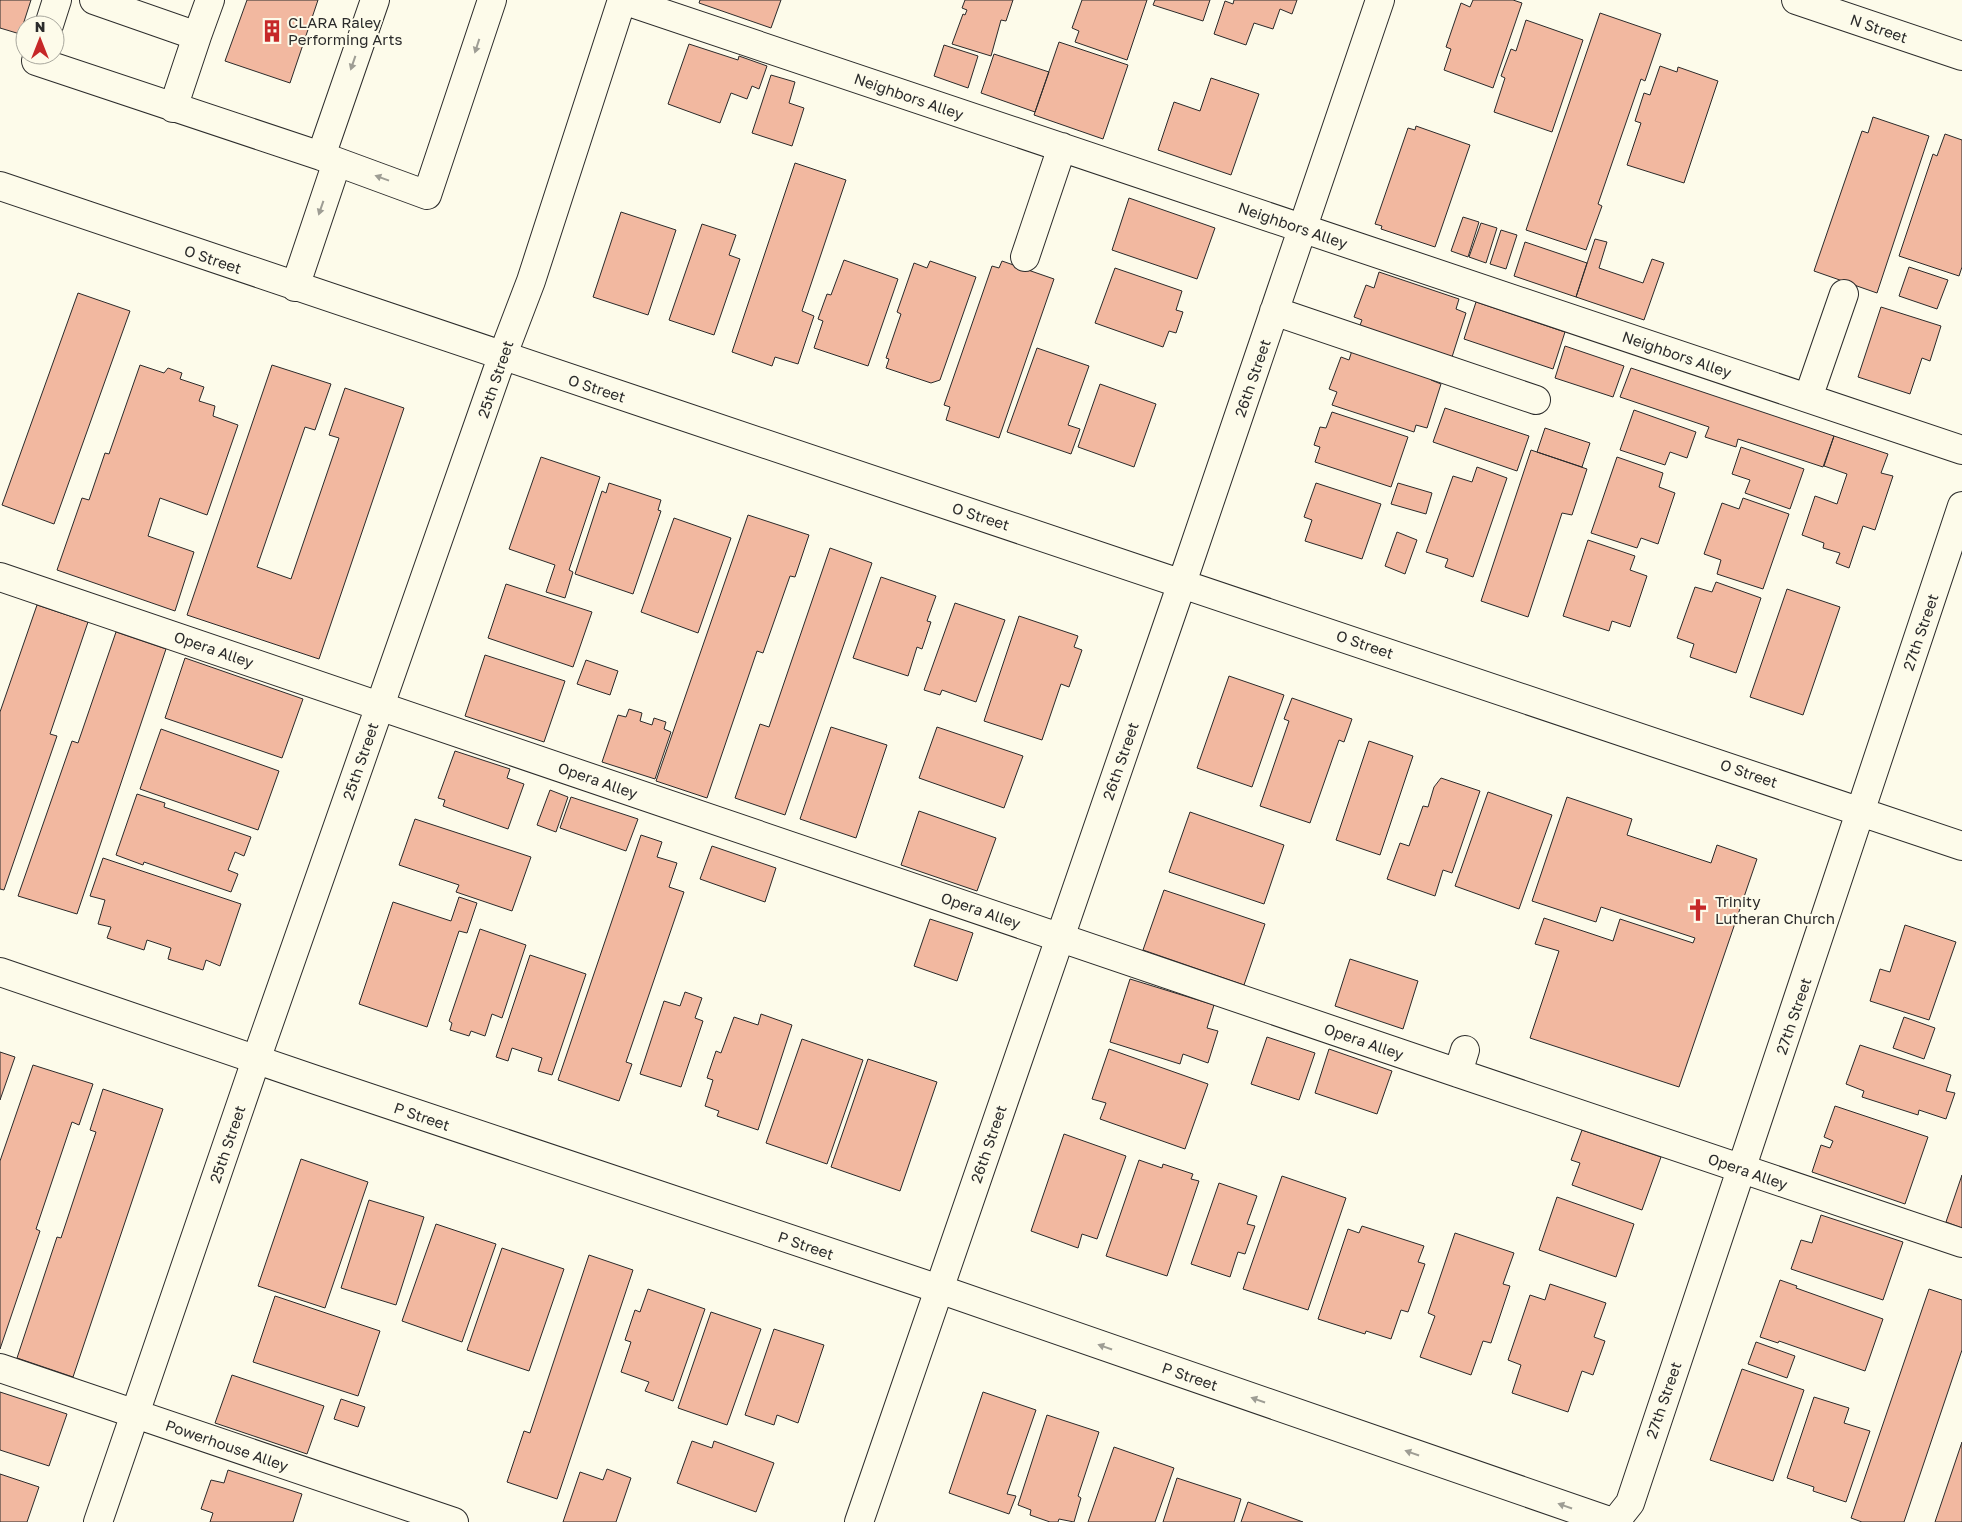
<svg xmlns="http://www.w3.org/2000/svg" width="1962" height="1522" font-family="'Golos Text',sans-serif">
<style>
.building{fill:#f2b8a0;stroke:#2b2b2b}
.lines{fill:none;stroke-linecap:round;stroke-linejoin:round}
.minor-casing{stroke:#2b2b2b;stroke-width:30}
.major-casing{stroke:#2b2b2b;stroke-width:30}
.minor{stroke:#fdfbea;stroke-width:28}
.major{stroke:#fdfbea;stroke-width:28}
.oneway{fill:#9e9d94}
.labels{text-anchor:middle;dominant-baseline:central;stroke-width:4;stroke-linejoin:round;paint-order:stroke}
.poi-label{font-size:15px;fill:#2b2b2b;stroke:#fdfbea;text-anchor:start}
.street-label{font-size:15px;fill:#2b2b2b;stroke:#fdfbea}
</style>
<rect width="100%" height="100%" fill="#fdfbea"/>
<!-- building -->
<path class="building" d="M0 0H31L20 34 0 28Z
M247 0H318L290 83 225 61Z
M700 0H781L771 28 699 3Z
M965 0H1013L1006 21 1001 20 991 56 952 44 963 14 965 15 967 10 962 8Z
M1082 0H1147L1127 60 1075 42 1079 31 1072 28Z
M1155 0H1210L1203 21 1153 5Z
M1234 0H1297L1292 14 1280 9 1273 29 1254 23 1246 45 1214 34 1225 1 1233 4Z
M1473 0H1513L1522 3 1493 88 1444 70 1451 49 1446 47 1461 3 1470 7Z
M1600 13 1661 34 1645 81 1641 79 1598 204 1602 206 1586 250 1526 230Z
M1526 20 1583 40 1552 132 1494 112 1505 78 1501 76 1511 49 1516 51Z
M1059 42 1128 65 1103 139 1034 115Z
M689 44 738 60 739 56 767 66 759 89 752 86 747 99 731 93 720 123 668 104Z
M944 45 978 56 968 88 934 76Z
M994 54 1049 72 1035 112 981 93Z
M1660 66 1677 72 1678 67 1718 81 1684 183 1627 165 1641 123 1635 121 1644 93 1650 95Z
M771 75 795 82 789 103 804 108 792 146 752 133Z
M1211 78 1259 94 1231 175 1158 150 1174 102 1200 111Z
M1873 117 1929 136 1877 293 1814 271 1862 131 1868 133Z
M1416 126 1470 145 1435 247 1381 229 1382 226 1375 224 1408 128 1415 130Z
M1945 134 1962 140V267L1959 276 1899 256 1933 154 1937 156Z
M795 163 846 180 802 311 814 316 798 364 775 357 772 366 732 352Z
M1129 198 1215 228 1197 279 1112 250Z
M621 212 676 230 648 315 593 297Z
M1463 217 1479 222 1468 257 1451 251Z
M1481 223 1497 228 1486 263 1469 257Z
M702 224 736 235 729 255 740 259 714 335 669 320Z
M1501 230 1517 235 1506 269 1490 264Z
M1595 239 1607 242 1599 268 1643 283 1652 259 1664 263 1644 320 1576 297Z
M1525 242 1587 263 1576 297 1514 276Z
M844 260 898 279 868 366 814 348 823 321 818 319 827 294 831 295Z
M930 261 976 277 940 380 931 383 886 368 889 359 886 358 901 314 897 312 914 263 927 268Z
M1002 261 1054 279 999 438 946 420 950 407 944 405 992 266 999 268Z
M1909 267 1948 280 1937 309 1899 296Z
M1115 268 1182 291 1176 310 1183 312 1176 333 1169 331 1163 347 1095 323Z
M1379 272 1459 299 1456 309 1466 313 1452 357 1441 353 1439 361 1357 333 1362 320 1354 317 1366 285 1374 288Z
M78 293 130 311 54 524 2 505Z
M1476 302 1565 332 1553 369 1464 339Z
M1881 307 1941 326 1930 361 1922 358 1910 394 1858 377Z
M1354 344 1434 371 1431 380 1441 384 1427 428 1416 425 1414 432 1332 405 1337 392 1329 389 1341 357 1349 360Z
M1565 346 1624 366 1613 397 1555 378Z
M1037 348 1089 366 1068 425 1080 429 1071 454 1007 432Z
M140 365 164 373 168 368 182 373 180 379 204 387 199 401 215 406 213 416 238 425 207 515 160 498 148 536 194 552 175 611 57 570 82 498 89 500 105 453 109 454Z
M272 365 331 384 315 430 305 427 257 567 291 579 339 438 329 435 345 388 404 408 319 659 187 615Z
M1631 368 1834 436 1823 467 1738 439 1736 447 1705 437 1709 427 1620 397Z
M1100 384 1156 404 1134 467 1078 447Z
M1445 408 1529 436 1517 471 1433 442Z
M1634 410 1696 432 1687 458 1670 452 1665 465 1620 450Z
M1332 412 1408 437 1391 487 1315 462 1320 447 1314 445 1320 427 1326 428Z
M1545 428 1590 443 1582 467 1537 452Z
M1834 436 1888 454 1881 473 1893 476 1875 530 1863 526 1849 568 1836 563 1840 553 1823 548 1824 543 1802 535 1815 496 1837 504 1847 474 1824 466Z
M1741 447 1804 469 1790 509 1745 493 1750 480 1732 474Z
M1531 450 1587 469 1572 515 1562 513 1528 617 1481 601Z
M541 457 600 477 569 570 573 572 565 598 546 592 555 565 509 549Z
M1617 457 1663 473 1659 487 1675 493 1658 544 1641 538 1637 548 1591 533Z
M1477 467 1507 478 1473 577 1445 567 1448 559 1426 552 1453 476 1472 482Z
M609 483 661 500 658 510 661 511 633 594 575 574 602 491 606 493Z
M1316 483 1381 504 1362 559 1305 541 1312 520 1304 517Z
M1398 483 1432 493 1426 514 1391 504Z
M1743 498 1789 514 1763 589 1717 574 1721 560 1704 554 1722 503 1739 509Z
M748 515 809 535 795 577 790 576 763 653 757 651 707 798 656 781Z
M674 518 731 538 698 633 641 612Z
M1397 532 1417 540 1405 574 1385 566Z
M1588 540 1635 556 1630 570 1647 576 1630 627 1612 621 1609 631 1563 616Z
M830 548 872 563 785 815 735 798 760 724 769 727Z
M881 577 936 596 927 621 931 622 922 649 917 647 908 676 853 658Z
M1716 582 1761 598 1736 673 1690 657 1694 644 1677 638 1695 587 1712 592Z
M506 584 592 612 573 667 488 638Z
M1787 589 1840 607 1803 715 1750 697Z
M955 603 1005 620 976 702 942 690 940 695 924 690Z
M37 605 88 622 50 734 57 736 4 890 0 889V712Z
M1019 616 1078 636 1074 647 1082 650 1069 687 1061 684 1042 740 984 721Z
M116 632 166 649 77 914 18 896 72 741 78 743Z
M485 655 565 681 544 742 465 716Z
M185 658 303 699 282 758 165 718Z
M586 660 618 671 610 695 577 684Z
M1229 676 1284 695 1252 787 1197 768Z
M1292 698 1352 719 1344 742 1339 740 1310 823 1260 806 1289 721 1284 719Z
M629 709 642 713 640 721 652 725 654 718 666 722 664 729 671 732 655 779 602 762 618 715 626 717Z
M831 727 887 745 856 838 800 819Z
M937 727 1023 756 1004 808 919 778Z
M161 729 279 771 258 830 140 789Z
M1369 741 1413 756 1380 855 1336 840Z
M455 751 510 769 507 778 524 784 508 829 443 806 445 800 438 798Z
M1441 778 1480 791 1452 873 1443 870 1435 896 1387 879 1400 843 1409 846 1423 806 1428 807 1434 787Z
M550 790 568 797 556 832 537 825Z
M1488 792 1552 815 1519 909 1455 886Z
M137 794 165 803 164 807 251 837 244 856 235 852 228 870 238 874 231 892 144 862 143 865 116 855Z
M571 797 638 819 626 851 560 828Z
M1567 797 1632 819 1627 835 1711 863 1717 845 1757 859 1679 1087 1530 1038 1559 951 1535 944 1544 918 1613 941 1620 919 1693 943 1695 938 1601 907 1596 922 1532 901Z
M919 811 996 838 977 891 901 865Z
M1190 812 1284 845 1264 904 1169 872Z
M415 819 531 857 512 911 456 892 459 885 399 865Z
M641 835 662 842 657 857 677 863 669 887 684 892 626 1062 632 1064 619 1101 558 1080Z
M712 846 776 868 765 902 700 879Z
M103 858 241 904 220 966 206 960 203 970 168 959 171 948 147 940 144 950 107 938 111 927 98 924 105 900 90 896Z
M1164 890 1265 924 1244 985 1143 950Z
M459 897 477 903 467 933 459 931 427 1027 359 1004 393 902 451 921Z
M930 919 973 933 957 981 914 966Z
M1905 925 1956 942 1929 1020 1870 1001 1880 969 1890 972Z
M480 929 526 945 502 1018 492 1014 485 1036 471 1031 469 1036 450 1030 452 1023 449 1021Z
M530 955 586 974 552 1075 538 1071 542 1058 512 1048 508 1061 496 1057Z
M1350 959 1418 981 1403 1029 1335 1006Z
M1130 979 1214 1005 1207 1028 1218 1031 1208 1063 1183 1054 1180 1064 1110 1042Z
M685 992 702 998 695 1018 703 1021 681 1087 640 1074 664 1001 680 1006Z
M761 1014 792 1025 758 1130 717 1116 719 1111 705 1106 713 1080 707 1078 716 1051 721 1053 734 1017 758 1025Z
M1904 1017 1935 1028 1924 1059 1893 1048Z
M1267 1037 1315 1053 1299 1100 1251 1084Z
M802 1039 863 1060 827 1164 766 1143Z
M1860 1045 1951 1075 1946 1091 1955 1093 1946 1119 1919 1110 1918 1115 1862 1097 1864 1091 1846 1084Z
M1109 1049 1208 1084 1185 1149 1100 1119 1106 1103 1092 1099Z
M1329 1049 1392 1071 1377 1114 1315 1093Z
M0 1052 15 1057 0 1100Z
M868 1059 937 1082 900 1191 831 1167Z
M33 1065 93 1084 79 1125 72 1122 36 1229 40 1231 0 1349V1161Z
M103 1089 163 1109 73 1377 17 1358 57 1237 61 1238 96 1132 90 1130Z
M1835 1106 1928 1137 1905 1204 1812 1172 1821 1145 1830 1148 1833 1141 1824 1137Z
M1582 1130 1661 1157 1642 1210 1572 1185 1580 1163 1571 1160Z
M1064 1134 1126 1156 1097 1239 1082 1234 1078 1248 1031 1231Z
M301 1159 368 1182 325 1308 258 1286Z
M1139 1160 1162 1168 1163 1164 1193 1174 1191 1179 1199 1181 1167 1276 1106 1256Z
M1962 1175V1228L1946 1222Z
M1282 1176 1346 1198 1308 1310 1243 1289Z
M1219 1183 1257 1196 1247 1224 1255 1226 1245 1254 1238 1252 1230 1277 1191 1264Z
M1557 1197 1634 1224 1616 1277 1539 1250Z
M369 1200 424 1217 396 1305 341 1288Z
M1821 1215 1903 1242 1883 1300 1791 1269 1801 1240 1812 1243Z
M436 1224 496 1244 462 1342 402 1321Z
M1362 1226 1424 1246 1418 1262 1425 1264 1408 1312 1401 1310 1391 1339 1366 1331 1365 1334 1318 1319 1348 1229 1359 1233Z
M1455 1233 1514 1253 1503 1284 1510 1286 1491 1343 1483 1341 1471 1375 1420 1357 1435 1316 1428 1313Z
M502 1248 564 1269 529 1371 467 1350Z
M589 1255 633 1270 557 1499 507 1482 524 1431 530 1433Z
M1780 1280 1797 1286 1796 1288 1883 1319 1865 1371 1779 1341 1778 1343 1760 1337Z
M1550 1284 1606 1303 1594 1337 1605 1341 1593 1375 1582 1371 1568 1412 1512 1393 1521 1365 1508 1360 1530 1295 1545 1300Z
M648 1289 705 1309 673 1401 645 1391 649 1382 621 1372 631 1342 625 1340 635 1310 640 1312Z
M1929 1289 1962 1300V1350L1904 1522H1862L1851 1518Z
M275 1296 380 1331 358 1396 253 1362Z
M711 1312 761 1329 727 1425 678 1408Z
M774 1329 824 1345 798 1423 777 1415 774 1425 745 1415Z
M1756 1342 1795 1356 1787 1378 1748 1364Z
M1742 1369 1804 1390 1773 1481 1710 1460Z
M232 1375 324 1406 307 1454 215 1423Z
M0 1392 67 1414 49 1466 0 1450Z
M983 1392 1036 1410 1007 1494 1016 1496 1009 1514 949 1493Z
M1814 1397 1849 1408 1844 1423 1870 1431 1846 1502 1813 1491 1814 1487 1787 1478Z
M341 1399 365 1407 358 1427 334 1419Z
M1047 1415 1099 1432 1078 1496 1081 1498 1074 1522 1059 1519 1058 1522H1050L1030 1515 1031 1510 1018 1505Z
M692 1441 712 1448 714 1441 774 1463 756 1512 677 1483Z
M1962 1442V1522H1935Z
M1114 1447 1174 1468 1155 1522H1088Z
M607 1469 631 1478 616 1522H563L580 1472 603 1480Z
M228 1470 302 1494 293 1522H210L213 1513 201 1509 211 1480 224 1483Z
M0 1474 39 1487 27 1522H0Z
M1177 1478 1241 1499 1234 1522H1163Z
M1248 1502 1303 1522H1241Z"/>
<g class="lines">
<defs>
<path id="minor" d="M94 0 197 36 173 108
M623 0 1962 450
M1796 0 1962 56
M49 25 57 0
M197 36 210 0
M38 55 36 61 321 156 427 195 492 0
M321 156 375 0
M0 186C653 409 1309 622 1962 846
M1025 257 1062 147
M295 287 337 162
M1274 311 1536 400
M1808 398 1844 294
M0 577 1458 1073 1962 1243
M1458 1073 1465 1050
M0 1368 454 1522
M98 1522 256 1060 502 357 531 281 622 0
M859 1522 1182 583 1380 0
M1615 1522 1630 1503 1962 506"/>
<path id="major" d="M0 972 316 1080 939 1289 1612 1522"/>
</defs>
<!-- minor casing -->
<use href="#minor" class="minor-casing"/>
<!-- major casing -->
<use href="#major" class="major-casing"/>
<!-- minor -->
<use href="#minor" class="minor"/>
<!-- major -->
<use href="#major" class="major"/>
</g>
<!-- one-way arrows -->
<defs><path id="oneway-solid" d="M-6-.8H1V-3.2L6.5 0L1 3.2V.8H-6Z" transform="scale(1.25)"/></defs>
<g class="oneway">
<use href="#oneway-solid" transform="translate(477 46) rotate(108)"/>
<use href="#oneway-solid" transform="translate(353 63) rotate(109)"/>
<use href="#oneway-solid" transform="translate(382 178) rotate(-160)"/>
<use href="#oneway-solid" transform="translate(321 208) rotate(109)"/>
<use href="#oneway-solid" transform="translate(1105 1347) rotate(-161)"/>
<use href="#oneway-solid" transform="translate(1258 1400) rotate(-161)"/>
<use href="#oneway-solid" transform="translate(1412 1453) rotate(-161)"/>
<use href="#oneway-solid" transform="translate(1565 1506) rotate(-161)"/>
</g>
<!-- icons -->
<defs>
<symbol id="building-bare" viewBox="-9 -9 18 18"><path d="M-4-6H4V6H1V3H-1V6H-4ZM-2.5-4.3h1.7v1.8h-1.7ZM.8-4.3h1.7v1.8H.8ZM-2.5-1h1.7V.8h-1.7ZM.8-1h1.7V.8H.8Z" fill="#c62828" stroke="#fdfbea" stroke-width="2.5" paint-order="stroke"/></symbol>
<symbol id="church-bare" viewBox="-9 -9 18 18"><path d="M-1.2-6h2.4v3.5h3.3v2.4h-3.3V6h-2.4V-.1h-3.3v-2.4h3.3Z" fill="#c62828" stroke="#fdfbea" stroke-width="2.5" paint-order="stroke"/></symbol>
</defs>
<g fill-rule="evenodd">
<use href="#building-bare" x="256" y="15" width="32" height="32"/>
<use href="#church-bare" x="1682" y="894" width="32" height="32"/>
</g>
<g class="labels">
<!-- poi labels -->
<g class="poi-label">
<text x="288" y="22">CLARA Raley<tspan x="288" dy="17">Performing Arts</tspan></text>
<text x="1715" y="901">Trinity<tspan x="1715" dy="17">Lutheran Church</tspan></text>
</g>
<!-- street labels -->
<g class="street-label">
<text transform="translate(1879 28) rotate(19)">N Street</text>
<text transform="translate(909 96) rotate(19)">Neighbors Alley</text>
<text transform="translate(1293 225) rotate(19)">Neighbors Alley</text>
<text transform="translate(213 259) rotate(19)">O Street</text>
<text transform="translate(1677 354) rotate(19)">Neighbors Alley</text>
<text transform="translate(1252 378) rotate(-71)">26th Street</text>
<text transform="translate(495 379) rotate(-71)">25th Street</text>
<text transform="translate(597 388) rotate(18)">O Street</text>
<text transform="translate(981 516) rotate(18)">O Street</text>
<text transform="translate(1920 632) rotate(-71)">27th Street</text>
<text transform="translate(1365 644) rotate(19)">O Street</text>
<text transform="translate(214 649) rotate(19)">Opera Alley</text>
<text transform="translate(360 761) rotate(-71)">25th Street</text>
<text transform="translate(1120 761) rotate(-71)">26th Street</text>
<text transform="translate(1749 773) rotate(19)">O Street</text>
<text transform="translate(598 780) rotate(19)">Opera Alley</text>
<text transform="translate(981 910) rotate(19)">Opera Alley</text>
<text transform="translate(1793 1016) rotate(-71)">27th Street</text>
<text transform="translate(1364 1041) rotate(19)">Opera Alley</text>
<text transform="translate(422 1116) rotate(19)">P Street</text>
<text transform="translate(227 1144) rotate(-71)">25th Street</text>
<text transform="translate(988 1144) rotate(-71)">26th Street</text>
<text transform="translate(1748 1171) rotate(19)">Opera Alley</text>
<text transform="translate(806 1245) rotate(19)">P Street</text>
<text transform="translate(1190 1376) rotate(19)">P Street</text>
<text transform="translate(1663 1400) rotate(-71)">27th Street</text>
<text transform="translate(227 1445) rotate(19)">Powerhouse Alley</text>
</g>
</g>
<!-- north arrow -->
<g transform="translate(40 40)"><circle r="24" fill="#fdfbea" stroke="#a9a89e"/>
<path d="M0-4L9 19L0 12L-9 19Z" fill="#c62828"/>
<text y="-8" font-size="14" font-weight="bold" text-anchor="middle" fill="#2b2b2b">N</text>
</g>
</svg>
